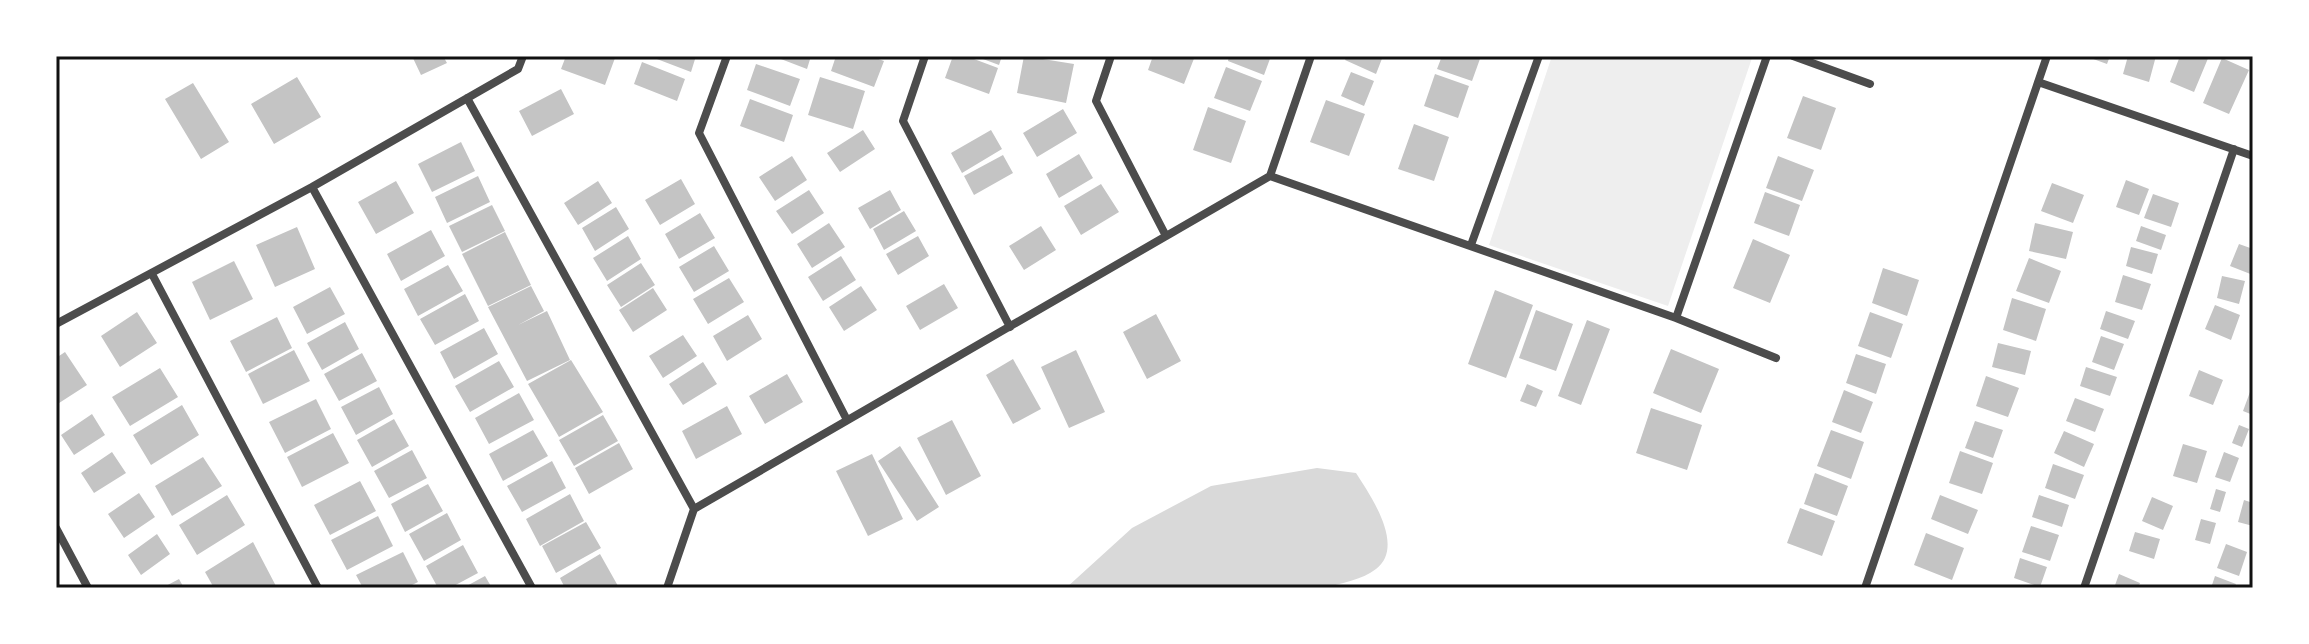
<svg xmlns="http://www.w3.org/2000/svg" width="2309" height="644" font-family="Lato,sans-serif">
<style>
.green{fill:#eee}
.water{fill:#d9d9d9}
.building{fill:#c4c4c4}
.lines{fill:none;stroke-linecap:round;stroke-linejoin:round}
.minor{stroke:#4c4c4c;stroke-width:8}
.neatline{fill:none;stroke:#111;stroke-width:3}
</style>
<rect width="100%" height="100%" fill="#fff"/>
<!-- green -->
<path class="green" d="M1552 56 1752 58 1668 306 1489 245Z"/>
<!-- water -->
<path class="water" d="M1317 468 1356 473C1370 495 1406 546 1376 569 1362 580 1341 583 1324 588H1066L1132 528 1211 486Z"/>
<!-- building -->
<path class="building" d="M412 56H443L447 63 421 75Z
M566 56H609L615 58 605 85 561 69Z
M649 56H696L691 72Z
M773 56H811L807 69Z
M836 56H870L884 61 874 87 831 71Z
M953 56H966L998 68 989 94 945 78Z
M975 56H1002L999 65Z
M1024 56 1074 64 1066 103 1017 93Z
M1153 56H1195L1184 84 1148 70Z
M1229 56H1271L1264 75 1228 61Z
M1347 56H1383L1376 74 1345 60Z
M1442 56H1481L1472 81 1437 69Z
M2085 56H2110L2107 64Z
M2128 56H2156L2149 82 2123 74Z
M2180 56H2209L2194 92 2170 82Z
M2222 58 2249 70 2229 114 2203 103Z
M642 62 685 79 677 101 634 84Z
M756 64 800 79 790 106 747 90Z
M1226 67 1262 81 1250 111 1214 98Z
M1351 72 1374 81 1364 106 1341 96Z
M1435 74 1469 86 1458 118 1424 106Z
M297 77 321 117 274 144 251 104Z
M820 77 865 91 853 129 808 115Z
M193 83 229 142 201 159 165 99Z
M561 89 574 114 532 136 519 111Z
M1803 96 1836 108 1821 150 1787 138Z
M750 99 793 115 784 142 740 126Z
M1326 100 1365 114 1349 156 1310 142Z
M1208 107 1246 121 1231 163 1193 150Z
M1063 109 1077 133 1037 157 1023 133Z
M1414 124 1449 137 1434 181 1398 169Z
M863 130 875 149 840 172 827 153Z
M991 130 1002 149 962 173 951 153Z
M461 142 475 171 432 192 418 164Z
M1079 154 1093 178 1059 198 1046 174Z
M1003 155 1013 173 974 195 964 176Z
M792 156 807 180 775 201 759 177Z
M1778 156 1814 170 1802 201 1766 188Z
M478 176 490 202 447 223 435 197Z
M681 179 695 204 660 225 645 200Z
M2126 180 2149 189 2139 215 2116 207Z
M396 181 414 213 376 234 358 202Z
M598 181 612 203 578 225 564 203Z
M2052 183 2084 195 2073 223 2041 211Z
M1101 184 1119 212 1081 235 1064 206Z
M809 190 824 213 792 234 776 211Z
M890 190 901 210 870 229 858 208Z
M1765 192 1800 205 1789 236 1754 223Z
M2153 194 2179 203 2171 227 2144 218Z
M492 205 505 231 462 252 449 226Z
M616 207 629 229 595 251 582 228Z
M904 211 916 231 884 250 873 229Z
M700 213 715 238 679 259 665 234Z
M829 223 845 247 812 268 797 244Z
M2035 223 2073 232 2066 259 2029 251Z
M1041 226 1056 250 1024 270 1009 246Z
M2141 226 2166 235 2161 250 2136 241Z
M297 227 315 269 275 287 256 245Z
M431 230 445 256 401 281 387 254Z
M505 232 531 285 488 306 462 254Z
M628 236 641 259 607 281 593 258Z
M918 236 929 256 898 275 886 254Z
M1753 239 1790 255 1770 303 1733 288Z
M2239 244 2253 249V275L2230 266Z
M714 246 729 271 694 292 679 267Z
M2131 247 2158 254 2152 274 2126 266Z
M841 256 856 280 823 301 808 277Z
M2029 258 2061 271 2049 303 2016 291Z
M234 261 253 299 210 320 192 282Z
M641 263 655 285 621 307 607 285Z
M448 265 463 291 418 316 404 289Z
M1883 268 1919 280 1907 316 1872 303Z
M2123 275 2151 284 2142 310 2115 302Z
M2222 276 2245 281 2239 304 2217 298Z
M729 278 744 302 708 324 693 299Z
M944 284 958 308 920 330 906 306Z
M531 286 544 311 518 325 547 311 570 360 527 381 488 307Z
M861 286 877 310 844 331 829 307Z
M330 287 345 314 307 334 293 307Z
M653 288 667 310 633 332 619 310Z
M1495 290 1533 305 1506 378 1468 364Z
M465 294 479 321 435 345 420 319Z
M2012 298 2046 309 2036 341 2003 330Z
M2215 305 2240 315 2231 340 2205 329Z
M1536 310 1573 324 1556 371 1519 358Z
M2106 311 2135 321 2128 339 2100 329Z
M137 312 157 343 120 367 101 336Z
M1870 312 1903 324 1891 358 1858 346Z
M1156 314 1181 361 1147 379 1123 332Z
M748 315 762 339 727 361 713 336Z
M277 317 292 348 246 372 230 341Z
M1587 320 1610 329 1581 405 1558 396Z
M345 322 359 349 322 370 307 343Z
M484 328 498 354 454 379 440 352Z
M683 335 697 356 663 378 649 356Z
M2101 336 2124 344 2114 370 2092 362Z
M1998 343 2031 351 2025 375 1992 367Z
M1671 349 1719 369 1701 413 1653 393Z
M294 350 310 381 263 404 248 374Z
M1076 350 1105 412 1069 428 1041 367Z
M65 352 87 385 56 405V358Z
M362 353 377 381 339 401 324 374Z
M1856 354 1886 364 1876 394 1846 383Z
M1013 359 1041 409 1013 424 986 375Z
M571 360 603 412 559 437 528 384Z
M499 361 514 387 470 412 455 386Z
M703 362 717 384 683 405 669 384Z
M2086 367 2117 377 2110 396 2080 386Z
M160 368 178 397 130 426 112 397Z
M2199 370 2223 380 2213 405 2189 396Z
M787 374 803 402 765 424 749 396Z
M1986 376 2019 388 2008 417 1976 406Z
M1527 384 1543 391 1536 407 1520 401Z
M379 387 393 414 356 435 341 407Z
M1844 390 1873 402 1861 433 1832 422Z
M2250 392 2253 393V415L2243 411Z
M519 393 534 420 489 444 475 418Z
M2075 398 2104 409 2095 432 2066 421Z
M316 399 331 429 285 453 269 422Z
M182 405 199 435 151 465 133 435Z
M727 406 742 434 696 459 682 431Z
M1651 408 1702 425 1687 470 1636 453Z
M92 414 105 435 74 455 61 435Z
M603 415 618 441 574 466 559 440Z
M394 419 409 446 372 467 357 440Z
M952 420 981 476 946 495 917 438Z
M1975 421 2003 430 1993 458 1965 448Z
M2239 425 2249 429 2242 447 2232 443Z
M533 430 548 456 503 481 489 454Z
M1831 430 1864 442 1851 479 1817 466Z
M2064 431 2094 444 2084 467 2054 453Z
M333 433 349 463 302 487 287 457Z
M619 443 633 469 589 494 575 468Z
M2183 444 2207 451 2197 483 2173 476Z
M900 446 939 507 917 521 878 461Z
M412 450 427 478 389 498 374 471Z
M1960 451 1993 463 1982 494 1949 483Z
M112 452 126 473 94 493 81 473Z
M2224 452 2239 458 2230 482 2215 477Z
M872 454 903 519 868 536 836 471Z
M203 457 222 486 172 516 155 486Z
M552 461 566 488 522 512 507 486Z
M2053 464 2084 475 2075 499 2045 488Z
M1815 473 1848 486 1837 516 1804 504Z
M360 481 376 511 330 535 314 505Z
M428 484 443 511 405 532 391 504Z
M2216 489 2226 492 2220 512 2210 509Z
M139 493 155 517 124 538 108 514Z
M570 494 584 521 540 546 526 519Z
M227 495 245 525 197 555 179 525Z
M1940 495 1978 510 1968 534 1931 519Z
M2039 495 2069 505 2062 527 2032 517Z
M2152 497 2173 506 2163 530 2142 521Z
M2244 500 2253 503V526L2238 522Z
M1800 508 1835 521 1822 556 1787 543Z
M447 513 461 540 424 561 409 534Z
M378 516 393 546 347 570 331 540Z
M2201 519 2216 523 2210 544 2195 540Z
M586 522 601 548 556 573 542 546Z
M2031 526 2059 535 2050 561 2022 552Z
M2135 532 2160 539 2154 559 2129 551Z
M1926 533 1964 548 1952 580 1914 565Z
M157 534 170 554 141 575 128 555Z
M253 542 277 588H214L205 572Z
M2226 544 2247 552 2239 576 2217 568Z
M463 545 478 573 450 588H438L426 566Z
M403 552 418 582 406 588H363L356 575Z
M600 554 618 586 565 588 560 578Z
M2020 558 2047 567 2040 587 2014 578Z
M2119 574 2140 583 2138 588H2114Z
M485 576 492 588H463Z
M2215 576 2236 584 2234 588H2211Z
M179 579 184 588H162Z"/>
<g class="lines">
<!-- minor -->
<path class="minor" d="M727 56 699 133 847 420
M925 56 903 121 1010 327
M1111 56 1096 101 1166 236
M1793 56 1870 84
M2038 82 2253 156
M467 98 694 509
M1270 176 1311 56
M312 187 532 588
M1471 245 1539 56
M152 274 318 588
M1676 318 1767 56
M56 324 312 187 518 69 523 56
M56 528 88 588
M667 588 694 509 1270 176 1676 318 1776 358
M1865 588 2047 56
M2084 588 2234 149"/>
</g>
<!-- border -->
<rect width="2309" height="644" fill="none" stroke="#ffffff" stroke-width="116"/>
<rect x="58" y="58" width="2193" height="528" class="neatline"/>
</svg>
